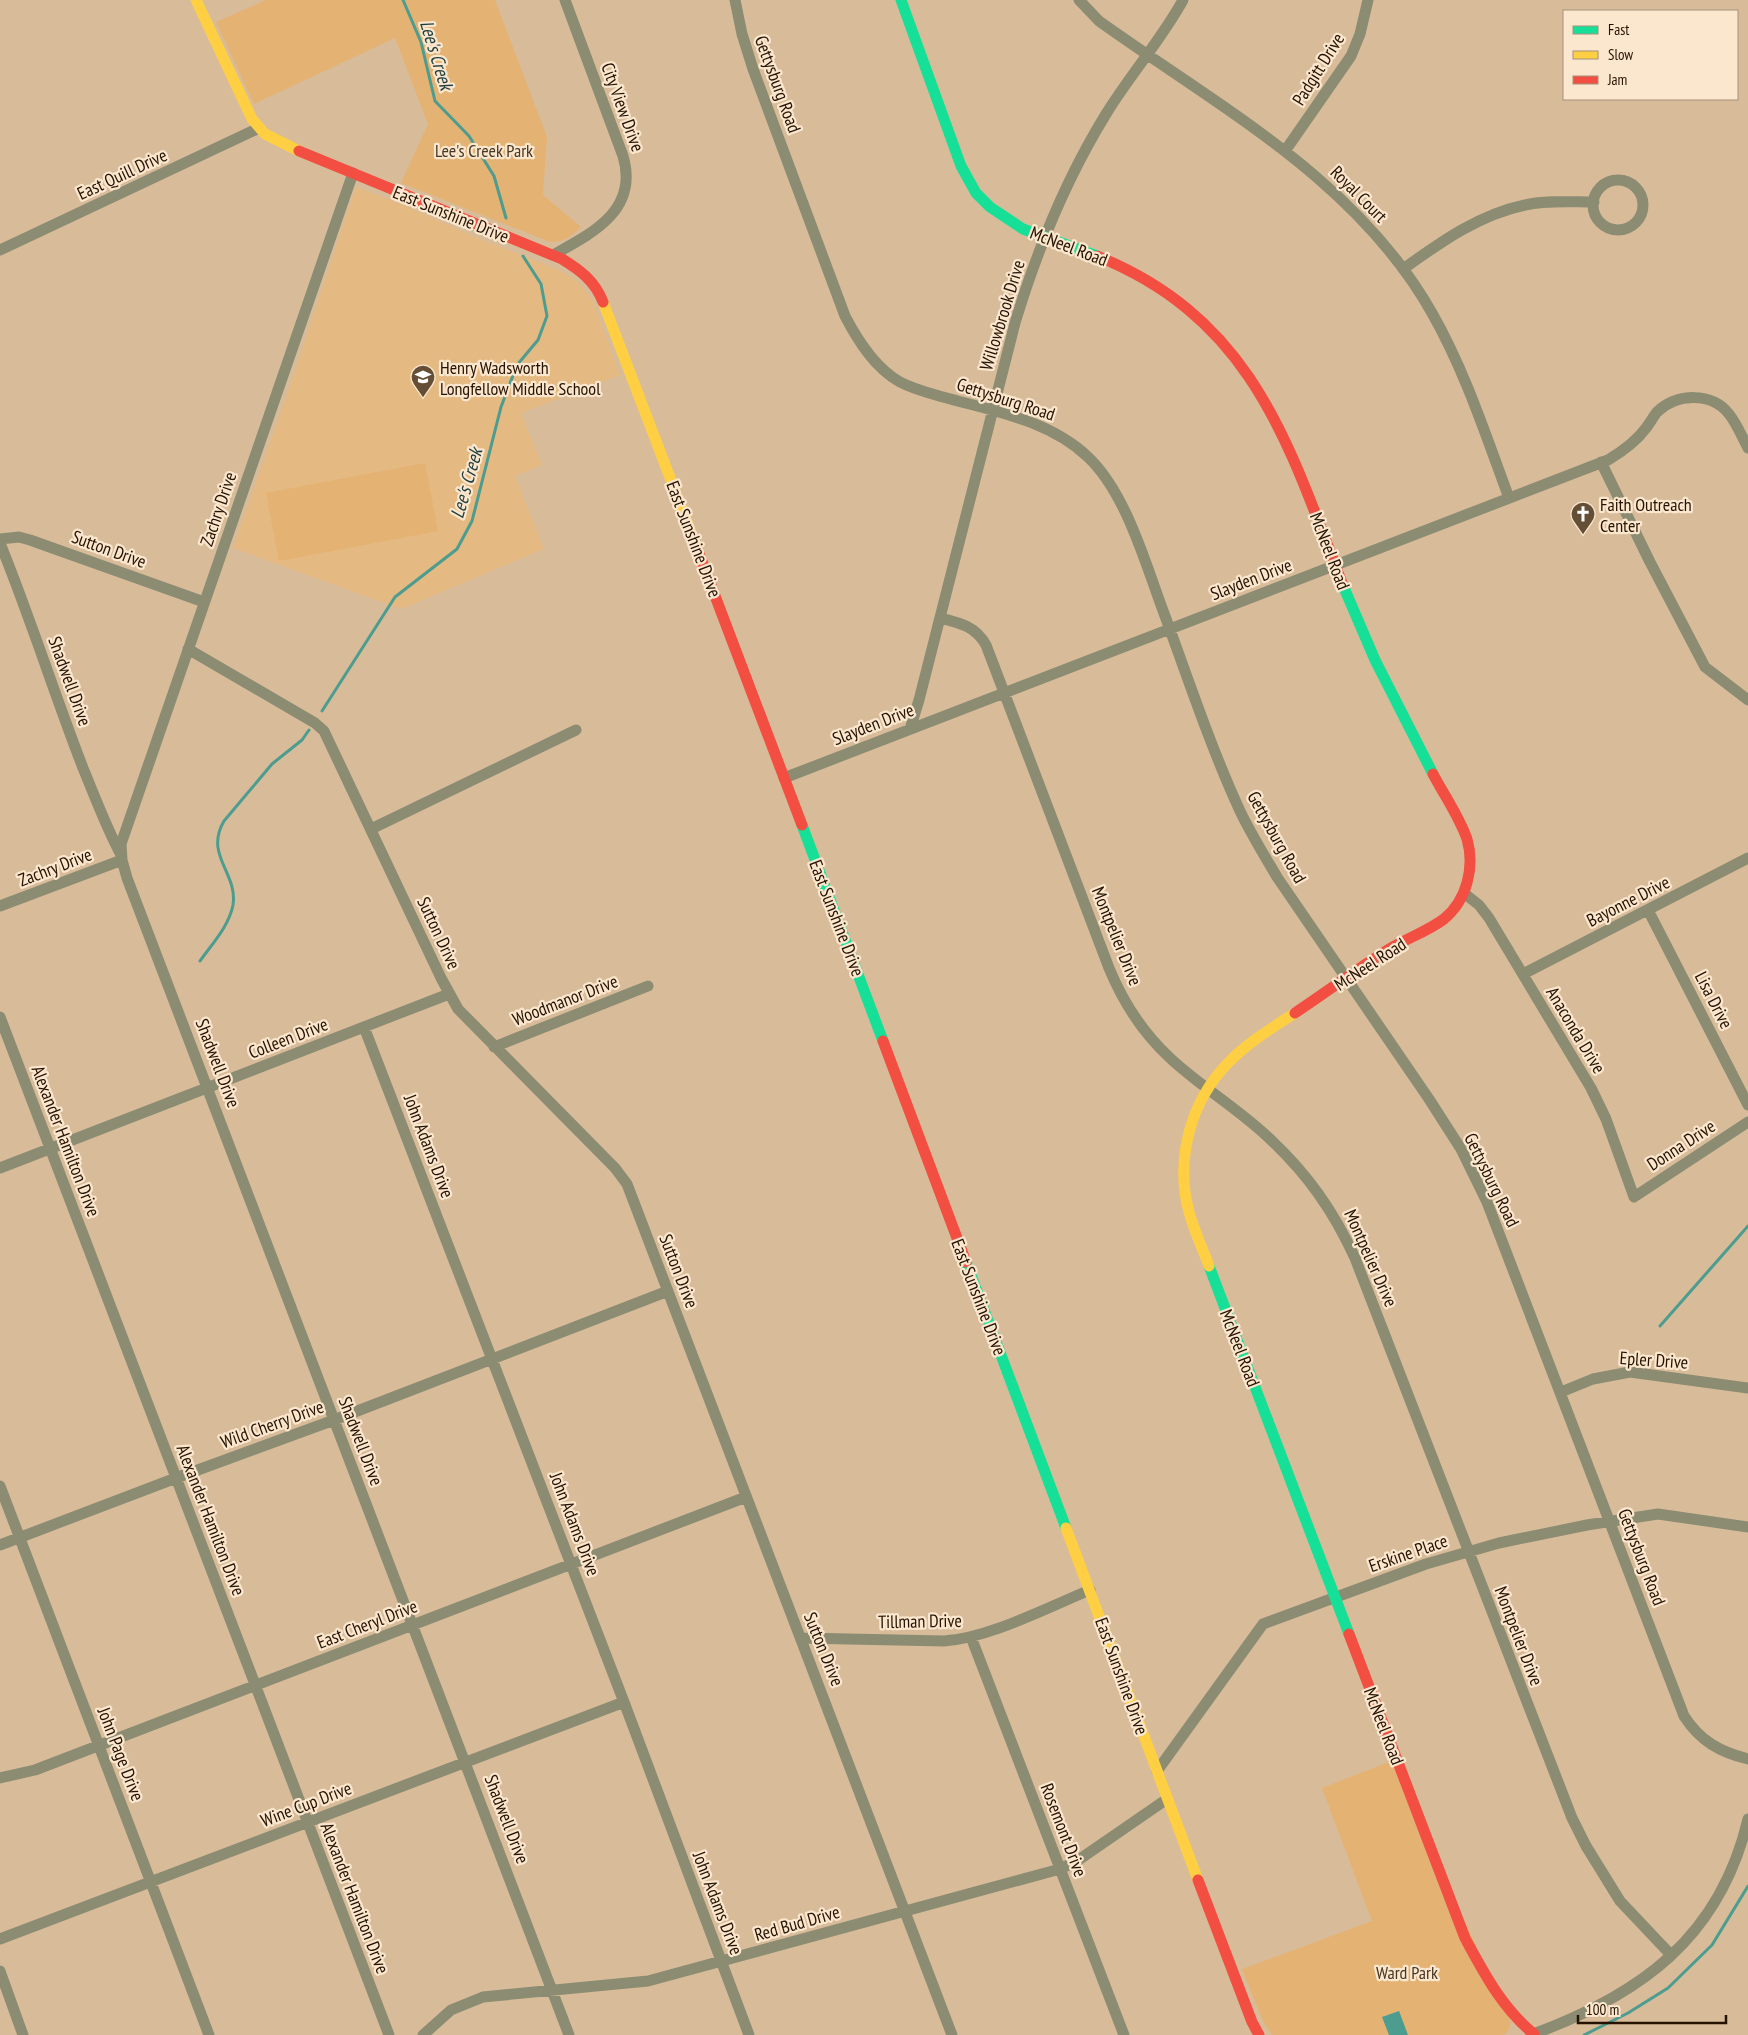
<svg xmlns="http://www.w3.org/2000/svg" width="1748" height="2035" font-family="'PT Sans Narrow',sans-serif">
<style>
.built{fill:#e4b982}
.green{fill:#e4b272}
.water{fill:#4c9c90}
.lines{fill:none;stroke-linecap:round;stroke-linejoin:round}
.stream{stroke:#4c9c90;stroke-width:3}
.street{stroke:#8c8c72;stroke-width:11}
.fast{stroke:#16e098;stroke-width:11}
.slow{stroke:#ffcf43;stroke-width:11}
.jam{stroke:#f24e42;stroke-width:11}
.labels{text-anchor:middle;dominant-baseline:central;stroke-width:4.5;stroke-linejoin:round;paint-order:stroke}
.street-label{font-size:18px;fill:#251200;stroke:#fbe6ce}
.park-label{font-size:18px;fill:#473723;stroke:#fbe6ce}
.poi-label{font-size:18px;fill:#251200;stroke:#fbe6ce;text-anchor:start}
.water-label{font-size:19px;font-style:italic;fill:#1e3e3d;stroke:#fbe6ce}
</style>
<rect width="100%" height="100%" fill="#d8bc9a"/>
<!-- built -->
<path class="built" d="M356 187 401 204 475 237 544 264 559 270 578 282 593 301 620 375 521 413 542 465 515 476 544 549 401 609 233 548 291 383Z"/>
<!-- green -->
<path class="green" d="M266 0H495L547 137 543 195 581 227C570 237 565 242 550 242L401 183 428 124 395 38 254 104 216 22Z
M425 463 438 531 279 561 266 493Z
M1391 1761 1511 2022 1508 2031 1503 2035H1272L1263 2021 1242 1969 1372 1921 1322 1788Z"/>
<!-- water -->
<path class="water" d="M1399 2011 1408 2035H1389L1382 2017Z"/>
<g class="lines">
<!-- stream -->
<path class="stream" d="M403 0 421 42 435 101 469 136 494 176 506 218
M322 711 395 597 457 549 472 521 501 407 517 365 538 340 547 316 541 284 523 256
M200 961C212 944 229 926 233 905 238 873 204 855 224 821L272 764 302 740 309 730
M1660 1326 1748 1226
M1584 2035 1628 2013 1668 1988 1712 1945 1748 1886"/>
<!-- street -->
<path class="street" d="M735 0 742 34 753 69 845 316C858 341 875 368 900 382 913 389 929 393 943 397 993 411 1049 420 1088 457 1127 494 1146 566 1165 616 1189 681 1211 748 1240 811 1251 834 1264 855 1277 877L1429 1099 1461 1149 1487 1202 1684 1716C1700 1741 1720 1752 1748 1759
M1079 0 1099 21C1219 107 1357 180 1432 313 1465 371 1486 436 1509 498
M1285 151 1351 56 1360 34 1368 0
M353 173 121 844 122 860 127 878 569 2035
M1593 205a25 25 0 1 1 50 0a25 25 0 1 1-50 0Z
M0 250 259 128
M553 255C593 233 639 210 623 156L565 0
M1403 269C1441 242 1478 215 1525 205 1547 200 1571 202 1594 202
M1601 462 1650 562 1705 667 1748 700
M0 539 19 537 30 540 204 602
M0 543C30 617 54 693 83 768 95 797 106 827 121 855
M940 618C960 623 975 626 986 645L1109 968C1123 1002 1143 1033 1170 1058 1201 1087 1239 1109 1270 1139 1308 1175 1333 1210 1355 1258L1572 1818 1586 1846 1620 1901 1671 1955
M188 649 315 723 324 731 441 978 458 1009 615 1168 627 1184C735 1468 845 1751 952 2035
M910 729 919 700 1015 323C1037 250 1066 179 1106 114 1130 75 1161 40 1183 0
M784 778 1608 460C1623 451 1636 442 1646 428 1650 423 1653 417 1657 412 1677 393 1712 392 1729 414 1737 424 1742 437 1748 448
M371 829 576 730
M1465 894 1479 905 1489 918 1591 1088 1606 1119 1634 1197 1748 1122
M0 906 122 860
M1648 910 1748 1105
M1523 974 1748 858
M0 1017 389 2035
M364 1027 624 1702 749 2035
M494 1047 648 986
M0 1168 449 994
M1561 1392 1593 1379 1630 1372 1748 1388
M0 1486 209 2035
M0 1545 176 1478 334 1420 668 1291
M971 1637 1124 2035
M801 1638 944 1641C989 1638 1046 1608 1090 1590
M1157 1771 1263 1624 1426 1564 1499 1543 1587 1525 1658 1514 1748 1527
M0 1778 35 1770 746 1497
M0 1939 624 1702
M0 1971 23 2035
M423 2035 451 2010 483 1997 648 1981 1060 1869 1077 1861 1167 1799
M1531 2035C1640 1995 1720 1938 1748 1819"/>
<!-- fast -->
<path class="fast" d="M901 0 961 166 976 193 990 207 1023 229 1097 256
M1342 583 1375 660 1433 774
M802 825 883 1041
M966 1262 1066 1528
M1209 1266 1349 1634"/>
<!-- slow -->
<path class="slow" d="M196 0 252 119 265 134 299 151
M603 302 698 551
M1209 1266C1203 1249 1194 1231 1189 1212 1175 1160 1190 1102 1228 1063 1247 1043 1272 1028 1295 1013
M1066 1528 1198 1880"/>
<!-- jam -->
<path class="jam" d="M299 151 562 259C580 270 595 281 603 302
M1097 256C1252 319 1287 440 1342 583
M698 551 802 825
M1295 1013C1327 992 1358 968 1391 948 1408 938 1428 931 1444 919 1467 900 1475 867 1467 839 1459 816 1444 795 1433 774
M883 1041 966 1262
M1349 1634 1465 1938C1484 1973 1502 2008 1534 2034
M1198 1880 1252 2022 1259 2035"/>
</g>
<!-- icons -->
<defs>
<symbol id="school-pin" viewBox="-11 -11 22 30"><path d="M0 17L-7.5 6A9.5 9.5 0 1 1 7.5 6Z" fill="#644e36" stroke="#fbe6ce"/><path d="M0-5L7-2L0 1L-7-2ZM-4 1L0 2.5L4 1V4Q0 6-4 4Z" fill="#fff"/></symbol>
<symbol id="church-pin" viewBox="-11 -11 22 30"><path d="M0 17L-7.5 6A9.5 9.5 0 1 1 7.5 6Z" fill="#644e36" stroke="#fbe6ce"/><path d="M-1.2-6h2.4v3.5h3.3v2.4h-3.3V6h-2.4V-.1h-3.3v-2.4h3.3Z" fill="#fff"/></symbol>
</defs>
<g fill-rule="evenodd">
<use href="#school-pin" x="409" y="363" width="28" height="38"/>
<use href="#church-pin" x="1569" y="500" width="28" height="38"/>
</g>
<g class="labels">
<!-- street labels -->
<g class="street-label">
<text transform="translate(1318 69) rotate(-58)">Padgitt Drive</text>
<text transform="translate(778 84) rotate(70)">Gettysburg Road</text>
<text transform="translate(623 107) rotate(70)">City View Drive</text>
<text transform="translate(122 174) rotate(-25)">East Quill Drive</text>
<text transform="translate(1359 194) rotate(45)">Royal Court</text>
<text transform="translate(451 214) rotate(22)">East Sunshine Drive</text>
<text transform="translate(1069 246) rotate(21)">McNeel Road</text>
<text transform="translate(1002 315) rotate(-73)">Willowbrook Drive</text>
<text transform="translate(1006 399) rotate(18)">Gettysburg Road</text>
<text transform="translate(218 509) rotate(-71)">Zachry Drive</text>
<text transform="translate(694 539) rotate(69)">East Sunshine Drive</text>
<text transform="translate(109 549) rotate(20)">Sutton Drive</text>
<text transform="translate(1330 551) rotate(69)">McNeel Road</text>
<text transform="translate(1251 579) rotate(-21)">Slayden Drive</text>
<text transform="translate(70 681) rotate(70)">Shadwell Drive</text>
<text transform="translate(873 724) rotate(-21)">Slayden Drive</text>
<text transform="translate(1277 837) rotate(61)">Gettysburg Road</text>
<text transform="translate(55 867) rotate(-21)">Zachry Drive</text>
<text transform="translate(1628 901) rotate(-27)">Bayonne Drive</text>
<text transform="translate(837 918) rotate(69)">East Sunshine Drive</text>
<text transform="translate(439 933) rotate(65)">Sutton Drive</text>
<text transform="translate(1117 936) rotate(68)">Montpelier Drive</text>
<text transform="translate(1370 964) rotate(-33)">McNeel Road</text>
<text transform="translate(565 1000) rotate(-21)">Woodmanor Drive</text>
<text transform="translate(1714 1000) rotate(63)">Lisa Drive</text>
<text transform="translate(1576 1030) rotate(59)">Anaconda Drive</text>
<text transform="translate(288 1038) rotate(-21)">Colleen Drive</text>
<text transform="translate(218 1063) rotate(69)">Shadwell Drive</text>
<text transform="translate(66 1141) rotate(69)">Alexander Hamilton Drive</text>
<text transform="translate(1681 1145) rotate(-33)">Donna Drive</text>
<text transform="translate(429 1146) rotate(69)">John Adams Drive</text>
<text transform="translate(1492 1180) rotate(64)">Gettysburg Road</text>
<text transform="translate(1371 1258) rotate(66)">Montpelier Drive</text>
<text transform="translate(679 1271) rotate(69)">Sutton Drive</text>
<text transform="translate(979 1297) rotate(69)">East Sunshine Drive</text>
<text transform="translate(1240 1348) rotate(69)">McNeel Road</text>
<text transform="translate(1654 1360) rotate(4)">Epler Drive</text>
<text transform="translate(272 1424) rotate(-20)">Wild Cherry Drive</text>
<text transform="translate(361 1441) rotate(69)">Shadwell Drive</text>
<text transform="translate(211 1520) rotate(69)">Alexander Hamilton Drive</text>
<text transform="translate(575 1524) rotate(69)">John Adams Drive</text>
<text transform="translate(1408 1553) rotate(-19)">Erskine Place</text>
<text transform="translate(1642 1557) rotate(69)">Gettysburg Road</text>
<text transform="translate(920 1621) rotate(-1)">Tillman Drive</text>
<text transform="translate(367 1624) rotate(-21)">East Cheryl Drive</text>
<text transform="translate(1519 1636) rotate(69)">Montpelier Drive</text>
<text transform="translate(824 1649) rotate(68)">Sutton Drive</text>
<text transform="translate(1122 1676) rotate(70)">East Sunshine Drive</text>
<text transform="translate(1384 1726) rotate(69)">McNeel Road</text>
<text transform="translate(121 1754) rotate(69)">John Page Drive</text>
<text transform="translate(306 1804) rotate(-21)">Wine Cup Drive</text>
<text transform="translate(507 1819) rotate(69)">Shadwell Drive</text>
<text transform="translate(1064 1830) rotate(69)">Rosemont Drive</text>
<text transform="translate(355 1898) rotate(69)">Alexander Hamilton Drive</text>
<text transform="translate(718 1903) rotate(69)">John Adams Drive</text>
<text transform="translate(797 1923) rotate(-16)">Red Bud Drive</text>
</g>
<!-- park labels -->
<g class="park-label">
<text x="484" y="150">Lee's Creek Park</text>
<text x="1407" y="1972">Ward Park</text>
</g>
<!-- poi labels -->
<g class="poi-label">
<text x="440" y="367">Henry Wadsworth<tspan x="440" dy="21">Longfellow Middle School</tspan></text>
<text x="1600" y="504">Faith Outreach<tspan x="1600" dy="21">Center</tspan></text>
</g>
<!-- water labels -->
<g class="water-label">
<text transform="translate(437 55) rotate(73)">Lee's Creek</text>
<text transform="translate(466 483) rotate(-74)">Lee's Creek</text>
</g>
</g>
<!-- legend -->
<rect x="1563" y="10" width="175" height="90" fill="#fbe6ce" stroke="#a5917c"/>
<rect x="1573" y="26" width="25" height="8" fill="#16e098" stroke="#a5917c"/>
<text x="1608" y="35" font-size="15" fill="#251200">Fast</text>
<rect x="1573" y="51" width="25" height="8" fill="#ffcf43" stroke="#a5917c"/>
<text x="1608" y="60" font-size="15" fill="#251200">Slow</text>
<rect x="1573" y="76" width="25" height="8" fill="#f24e42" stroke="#a5917c"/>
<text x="1608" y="85" font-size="15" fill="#251200">Jam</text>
<!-- scale -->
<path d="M1578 2015v8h148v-8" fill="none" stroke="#251200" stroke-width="2.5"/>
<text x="1586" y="2015" font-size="15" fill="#251200" stroke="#fbe6ce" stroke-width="4" paint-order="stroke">100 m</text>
</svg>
